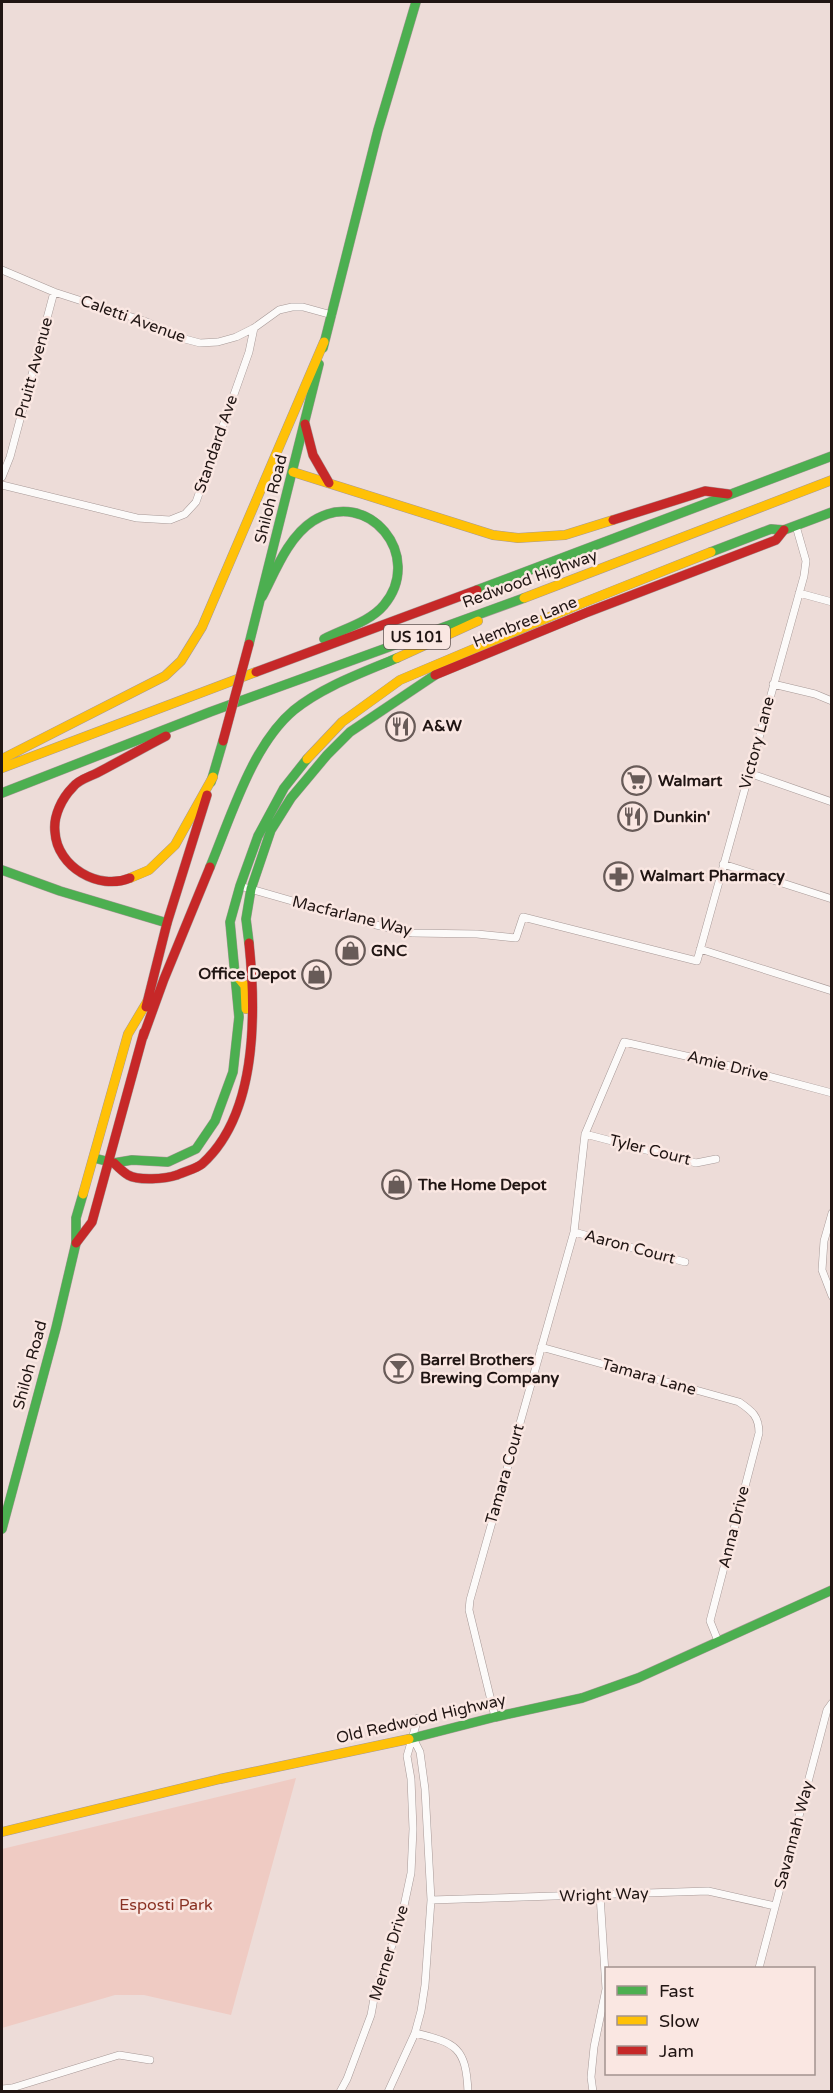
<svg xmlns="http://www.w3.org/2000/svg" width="833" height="2093" font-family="'Varela Round',sans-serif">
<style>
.green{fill:#efcbc3}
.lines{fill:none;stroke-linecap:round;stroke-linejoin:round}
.street-casing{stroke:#a79997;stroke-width:8}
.fast-casing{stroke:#a79997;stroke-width:10}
.slow-casing{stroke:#a79997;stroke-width:10}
.jam-casing{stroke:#a79997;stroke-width:10}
.street{stroke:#fcfaf9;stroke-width:7}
.fast{stroke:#4caf50;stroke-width:9}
.slow{stroke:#ffc107;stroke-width:9}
.jam{stroke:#c62828;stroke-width:9}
.jam-bridge-casing{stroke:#a79997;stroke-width:10;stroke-linecap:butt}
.jam-bridge{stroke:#c62828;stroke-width:9}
.labels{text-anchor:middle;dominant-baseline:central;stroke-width:5;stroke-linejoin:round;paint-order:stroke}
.shield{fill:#fae7e2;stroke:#615451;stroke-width:1.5}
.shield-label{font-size:15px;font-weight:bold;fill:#201513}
.street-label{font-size:16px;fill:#201513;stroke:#fae7e2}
.poi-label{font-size:16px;font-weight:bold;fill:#201513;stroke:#fae7e2;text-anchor:start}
.park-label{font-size:16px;fill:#893123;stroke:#fae7e2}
</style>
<rect width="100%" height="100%" fill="#eddcd8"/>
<!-- green -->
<path class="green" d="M296 1778 231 2015 144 1995H115L2 2028V1849Z"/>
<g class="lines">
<defs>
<path id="street" d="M2 270 54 292 147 322 181 338 200 343 218 342 236 337 254 328 279 310 292 307H303L332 315
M2 477 10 457 54 292
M2 485 137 518 170 520 185 514 196 502 249 352 254 328
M799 593 832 602
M773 684 815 694 832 701
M749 773 832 802
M723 864 832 899
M240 886 376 925 413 933 477 934 516 938 523 917 697 961 804 576 806 561 796 526
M700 949 832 991
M585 1134 696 1163 716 1159
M832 1213 824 1241 822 1270 832 1296
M574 1232 685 1262
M541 1347 739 1402C752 1411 759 1416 759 1433L710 1621 718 1641
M495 1717 469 1610 470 1600 574 1232 585 1134 624 1042 730 1066 832 1093
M431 1900 708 1891 775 1906
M759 1968 827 1710 832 1703
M415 2033C456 2043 466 2047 468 2092
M2 2089 12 2088 119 2055 150 2060
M340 2092 347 2079 371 2015 375 1993 401 1920 411 1873 413 1829 411 1779 407 1756 418 1718
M388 2092 415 2033 421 2011 425 1985 431 1900 425 1789 420 1752 413 1738
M593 2092 591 2077 594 2047 606 1989 600 1895"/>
<path id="fast" d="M323 348 378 130 416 2
M711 552 771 529 784 530 832 512
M477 590 832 456
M262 597C275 572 288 537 313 521 368 486 425 556 384 605 370 622 343 629 324 639
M249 644 319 364
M211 782 223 741
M2 793 210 712 524 598
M210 867C231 817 252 745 294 710 324 686 362 673 397 658
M2 870 60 891 167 923
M249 943 246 919 251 889 271 830 291 798 327 755 350 732 435 675
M94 1158 114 1163 132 1160 168 1162 196 1149 215 1121 233 1072 239 1017 230 922 240 886 258 836 284 788 307 759
M2 1529 56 1328 76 1243V1218L83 1194
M409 1739 495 1717 582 1698 638 1678 832 1590"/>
<path id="slow" d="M293 472 493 535 518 538 565 535 613 520
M524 598 832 480
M397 658 478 621
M2 759 165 676 181 661 202 627 324 342
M307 759 342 722 400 680 585 602 711 552
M2 768 256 672
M130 878 149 870 175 845 213 777
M236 975 245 986 246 1009
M83 1194 128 1034 147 1002
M2 1832 220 1779 409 1739"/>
<path id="jam" d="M305 424 313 455 329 483
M613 520 705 491 728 494
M256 672 477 590
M435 675 588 612 776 540 784 530
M130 878C99 891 57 867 55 832 53 816 62 798 73 787 78 780 89 777 97 773 120 761 143 748 166 736
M146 1007 167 923 207 795
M143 1037 164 979 210 867
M114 1163C118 1167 123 1172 128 1175 139 1181 165 1179 177 1175 185 1171 196 1169 202 1164 258 1114 256 1011 249 943
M76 1243 92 1222 144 1032"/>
</defs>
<!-- street casing -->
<use href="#street" class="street-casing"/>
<!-- fast casing -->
<use href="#fast" class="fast-casing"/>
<!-- slow casing -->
<use href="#slow" class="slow-casing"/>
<!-- jam casing -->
<use href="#jam" class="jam-casing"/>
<!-- street -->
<use href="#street" class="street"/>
<!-- fast -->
<use href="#fast" class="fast"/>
<!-- slow -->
<use href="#slow" class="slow"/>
<!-- jam -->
<use href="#jam" class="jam"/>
<defs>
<path id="jam-bridge" d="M223 741 249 644"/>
</defs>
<!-- jam-bridge casing -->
<use href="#jam-bridge" class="jam-bridge-casing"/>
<!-- jam-bridge -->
<use href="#jam-bridge" class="jam-bridge"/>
</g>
<!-- icons -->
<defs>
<symbol id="restaurant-ring" viewBox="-11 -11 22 22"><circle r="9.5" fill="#fae7e2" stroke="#685b58" stroke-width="1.5"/><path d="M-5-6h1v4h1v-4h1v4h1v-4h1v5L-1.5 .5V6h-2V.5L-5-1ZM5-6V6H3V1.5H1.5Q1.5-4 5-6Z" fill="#685b58"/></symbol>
<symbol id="supermarket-ring" viewBox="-11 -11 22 22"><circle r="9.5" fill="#fae7e2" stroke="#685b58" stroke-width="1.5"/><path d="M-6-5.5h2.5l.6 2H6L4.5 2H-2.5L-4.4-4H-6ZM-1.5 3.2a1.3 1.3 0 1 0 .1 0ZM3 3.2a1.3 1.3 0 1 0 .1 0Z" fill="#685b58"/></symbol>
<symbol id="pharmacy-ring" viewBox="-11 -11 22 22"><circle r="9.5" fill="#fae7e2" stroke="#685b58" stroke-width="1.5"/><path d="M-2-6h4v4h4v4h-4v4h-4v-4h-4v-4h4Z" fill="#685b58"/></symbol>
<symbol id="shop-ring" viewBox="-11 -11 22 22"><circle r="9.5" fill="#fae7e2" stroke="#685b58" stroke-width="1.5"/><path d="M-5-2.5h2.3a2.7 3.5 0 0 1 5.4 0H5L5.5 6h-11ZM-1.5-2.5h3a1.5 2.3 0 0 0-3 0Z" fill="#685b58"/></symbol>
<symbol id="bar-ring" viewBox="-11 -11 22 22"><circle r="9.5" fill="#fae7e2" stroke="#685b58" stroke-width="1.5"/><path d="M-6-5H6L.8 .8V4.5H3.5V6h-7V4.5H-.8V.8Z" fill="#685b58"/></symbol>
</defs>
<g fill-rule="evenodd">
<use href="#restaurant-ring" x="384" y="710" width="33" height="33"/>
<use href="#supermarket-ring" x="620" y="764" width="33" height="33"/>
<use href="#restaurant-ring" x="616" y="800" width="33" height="33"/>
<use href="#pharmacy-ring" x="602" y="860" width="33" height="33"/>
<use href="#shop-ring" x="334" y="934" width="33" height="33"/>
<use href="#shop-ring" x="300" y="958" width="33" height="33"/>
<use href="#shop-ring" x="380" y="1168" width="33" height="33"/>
<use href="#bar-ring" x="382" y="1352" width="33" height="33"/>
</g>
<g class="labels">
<!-- shield labels -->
<rect class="shield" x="384" y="625" width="66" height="24" rx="4.5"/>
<g class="shield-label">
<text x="417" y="637">US 101</text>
</g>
<!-- street labels -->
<g class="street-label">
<text transform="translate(133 319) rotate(20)">Caletti Avenue</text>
<text transform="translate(34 368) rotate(-75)">Pruitt Avenue</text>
<text transform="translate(216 444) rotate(-71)">Standard Ave</text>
<text transform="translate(271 499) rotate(-76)">Shiloh Road</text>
<text transform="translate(530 579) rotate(-20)">Redwood Highway</text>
<text transform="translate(525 622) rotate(-22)">Hembree Lane</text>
<text transform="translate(757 743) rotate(-75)">Victory Lane</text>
<text transform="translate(352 916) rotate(14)">Macfarlane Way</text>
<text transform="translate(728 1066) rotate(14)">Amie Drive</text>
<text transform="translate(650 1150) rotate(14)">Tyler Court</text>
<text transform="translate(630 1247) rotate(15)">Aaron Court</text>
<text transform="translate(30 1365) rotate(-75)">Shiloh Road</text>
<text transform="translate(649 1377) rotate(16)">Tamara Lane</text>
<text transform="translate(505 1474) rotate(-74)">Tamara Court</text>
<text transform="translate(734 1527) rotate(-76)">Anna Drive</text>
<text transform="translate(421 1719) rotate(-13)">Old Redwood Highway</text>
<text transform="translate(794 1835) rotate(-75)">Savannah Way</text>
<text transform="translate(604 1895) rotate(-2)">Wright Way</text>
<text transform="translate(389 1953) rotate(-73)">Merner Drive</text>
</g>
<!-- poi labels -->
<g class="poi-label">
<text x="422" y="726">A&amp;W</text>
<text x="658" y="781">Walmart</text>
<text x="653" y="817">Dunkin'</text>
<text x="640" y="876">Walmart Pharmacy</text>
<text x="371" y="951">GNC</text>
<text x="296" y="974" text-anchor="end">Office Depot</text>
<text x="418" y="1185">The Home Depot</text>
<text x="420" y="1360">Barrel Brothers<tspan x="420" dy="18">Brewing Company</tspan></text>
</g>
<!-- park labels -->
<g class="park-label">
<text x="166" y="1905">Esposti Park</text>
</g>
</g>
<!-- border -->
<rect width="833" height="2093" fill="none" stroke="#201513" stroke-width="6"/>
<!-- legend -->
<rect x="605" y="1967" width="210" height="108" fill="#fae7e2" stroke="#a3938f" stroke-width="1.5"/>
<rect x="617" y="1986" width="30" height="9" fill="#4caf50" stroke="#a3938f" stroke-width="1.5"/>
<text x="659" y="1997" font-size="18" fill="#201513">Fast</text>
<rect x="617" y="2016" width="30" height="9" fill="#ffc107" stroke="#a3938f" stroke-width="1.5"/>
<text x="659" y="2027" font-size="18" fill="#201513">Slow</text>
<rect x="617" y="2046" width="30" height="9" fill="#c62828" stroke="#a3938f" stroke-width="1.5"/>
<text x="659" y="2057" font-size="18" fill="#201513">Jam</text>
</svg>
